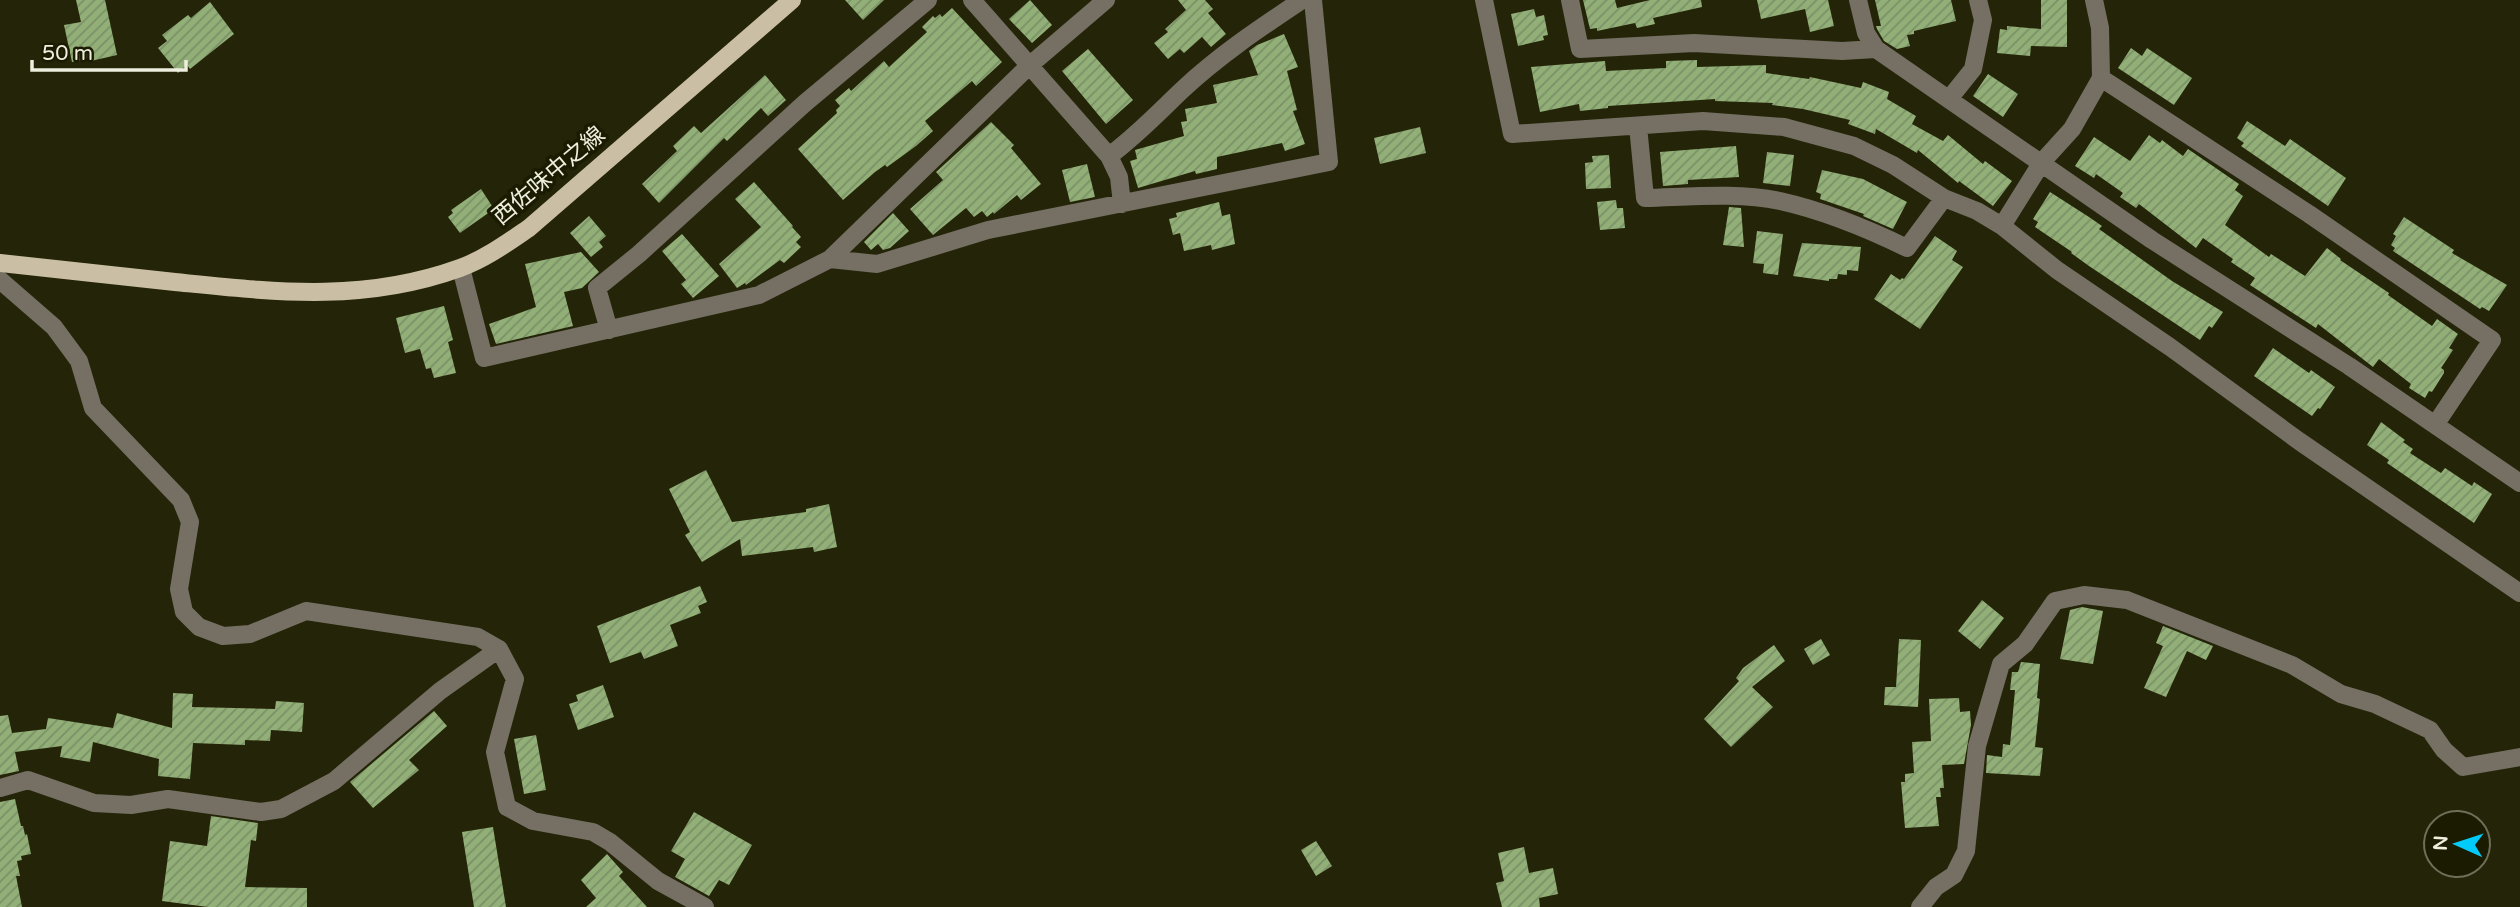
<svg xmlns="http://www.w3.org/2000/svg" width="2520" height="907" font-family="'Varela Round','Noto Sans JP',sans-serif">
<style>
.building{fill:url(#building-hatch)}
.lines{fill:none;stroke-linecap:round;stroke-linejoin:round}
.minor{stroke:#757063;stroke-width:18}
.major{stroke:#cabea4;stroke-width:18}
.labels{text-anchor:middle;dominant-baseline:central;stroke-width:7;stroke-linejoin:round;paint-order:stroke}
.street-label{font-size:23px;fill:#edeedd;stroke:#1b1b01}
</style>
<defs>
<pattern id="building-hatch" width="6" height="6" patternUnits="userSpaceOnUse" patternTransform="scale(1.75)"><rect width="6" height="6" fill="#91af77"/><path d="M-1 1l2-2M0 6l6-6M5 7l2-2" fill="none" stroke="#7b9067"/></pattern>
</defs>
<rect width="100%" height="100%" fill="#242408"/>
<!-- building -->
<path class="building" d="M76 0H105L117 55 91 61 90 58 72 62 64 25 81 22Z
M845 0H884L863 20Z
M1030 0 1052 25 1032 43 1009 19Z
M1178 0H1205L1213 9 1208 13 1226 34 1211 47 1202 37 1184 53 1180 49 1168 59 1154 43 1168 32 1165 29 1186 10Z
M1583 0H1615L1617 8 1650 0H1701L1702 7 1653 18 1655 24 1637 28 1635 23 1597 31V28L1590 29Z
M1757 0H1828L1834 26 1810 32 1805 9 1761 19Z
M1875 0H1951L1956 21 1914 31V34L1907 35 1910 46 1897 49 1884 41 1877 29 1876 26H1881Z
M2041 0H2067V47L2031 46 2030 56 1997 53 2000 29 2007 30V26L2041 29Z
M210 2 234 34 190 69 187 65 178 73 158 48 167 41 162 35 188 15 191 18Z
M952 8 1002 62 976 86 972 81 925 121 933 131 916 146 887 167 885 165 875 172 843 200 798 149 837 113 836 110 840 106 835 100 849 88 851 91 884 61 889 67 927 32 922 27 933 16 935 18 940 14 942 17Z
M1534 9 1536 17 1544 15 1548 35 1543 36 1544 40 1518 46 1511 14Z
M1284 34 1298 67 1287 71 1297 110 1293 111 1305 144 1285 151 1282 143 1217 157V169L1196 174 1195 171 1138 188 1130 161 1137 159 1135 150 1184 136 1181 122 1187 121 1185 109 1217 103 1213 85 1258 75 1249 51 1257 45Z
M2131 48 2142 56 2147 48 2192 78 2174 105 2118 68Z
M1088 49 1133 100 1106 124 1062 71Z
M1697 60V67L1766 65V73L1809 79 1810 77 1861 88 1863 82 1889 92 1887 99 1916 116 1912 124 1943 141 1948 135 1983 164 1985 161 2012 181 1993 206 1959 181 1958 183 1918 150 1917 153 1876 129 1875 134 1848 124 1850 120 1803 109 1772 105 1773 103 1715 101V99L1608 106V108L1580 111 1579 104 1540 112 1531 67 1605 61 1606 71 1666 68V61Z
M1988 74 2018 94 2003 117 1973 96Z
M765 75 786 100 768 116 761 108 727 141 724 138 659 203 642 184 677 151 673 146 694 126 701 133Z
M2247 121 2285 146 2290 139 2346 178 2328 206 2241 146 2244 143 2237 138Z
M991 122 1014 145 1011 148 1041 184 1021 200 1017 195 994 214 993 212 987 217 982 211 974 217 966 208 933 235 910 209 943 180 936 172Z
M1420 127 1426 153 1380 164 1374 138Z
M2149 135 2160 143 2162 140 2183 156 2188 149 2239 184 2235 190 2243 196 2225 225 2269 257 2271 254 2305 276 2327 248 2341 259 2340 260 2389 293 2388 295 2432 326 2437 319 2458 334 2449 348 2453 350 2441 368 2444 370V373L2432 392 2429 391 2425 398 2409 388 2411 384 2379 359 2373 367 2318 324 2316 328 2250 285 2255 278 2231 262 2233 259 2203 238 2196 248 2139 204 2136 208 2120 197 2123 193 2096 174 2094 178 2075 166 2094 137 2130 161Z
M1736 146 1739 177 1688 180V184L1663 186 1660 152Z
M1767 152 1794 155 1790 186 1763 183Z
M1609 155 1611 188 1586 189 1585 163 1593 162 1592 156Z
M1087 164 1095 197 1070 202 1062 170Z
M1822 170 1863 179 1907 202 1893 229 1863 216 1864 214 1820 199 1821 194 1816 192Z
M754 182 793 226 792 227 801 237 796 242 801 247 784 263 780 260 746 285 745 283 737 288 719 264 761 227 735 199Z
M481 189 494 209 460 233 448 217 453 213 451 210Z
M2050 192 2089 217 2102 226 2099 229 2172 281 2223 312 2212 328 2209 326 2200 340 2089 266 2071 253 2072 252 2035 227 2038 222 2033 219Z
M1616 200 1617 208H1623L1625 228 1600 230 1597 202Z
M1219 202 1222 216 1230 214 1235 244 1212 250 1211 245 1184 251 1180 233 1173 235 1169 219 1177 217 1176 213Z
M1729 207 1741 208 1744 247 1723 245Z
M893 213 909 231 890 248 883 250 878 244 871 250 864 242Z
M589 216 606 236 599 242 603 247 591 257 570 233Z
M2404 217 2454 250 2452 253 2507 285 2489 311 2482 307 2480 309 2393 251 2395 248 2391 245 2396 236 2393 234Z
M1757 231 1783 234 1778 275 1763 273 1764 264 1753 263Z
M682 234 719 276 693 298 681 284 686 280 662 251Z
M1935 236 1957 251 1952 260 1963 267 1920 329 1874 299 1891 274 1900 280 1902 278 1904 279Z
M1802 243 1861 247 1858 271 1847 270V275L1838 274 1837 279H1829V281L1793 276Z
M581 252 599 272 582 288 564 292 573 326 496 344 489 324 536 307 525 264Z
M444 306 453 340 448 342 456 373 434 378 431 368 426 369 420 349 405 353 396 318Z
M2273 348 2309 373 2311 370 2335 387 2320 409 2318 408 2312 416 2254 376Z
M2381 422 2405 440 2403 442 2413 449 2410 453 2441 473 2445 468 2472 486 2474 482 2492 494 2474 523 2387 463 2389 460 2367 445Z
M706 470 732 522 806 512V509L829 504 837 547 814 552 813 547 742 556 740 539 702 562 685 535 690 532 669 489Z
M700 586 707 602 698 606 701 613 670 625 678 646 644 659 641 652 610 663 597 626Z
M1982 600 2004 618 1980 649 1958 631Z
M2082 607 2103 611 2093 664 2060 659 2070 610Z
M2163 626 2213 646 2206 660 2187 651 2166 697 2144 688 2163 646 2156 643Z
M1821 639 1830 655 1813 665 1804 649Z
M1899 639 1921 640 1918 707 1884 705 1885 687H1896Z
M1774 645 1785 661 1752 687 1773 707 1731 747 1704 719 1739 681 1736 678 1743 668Z
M2021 662 2040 664 2037 698 2040 699 2035 747 2043 748 2040 776 1986 773 1987 755 2002 757 2003 744 2010 745 2015 690H2010L2012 672H2018Z
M603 685 614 717 578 730 569 704 578 701 576 695Z
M173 693 193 694 192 707 275 709 276 701 304 703 302 732 271 730 270 741 245 740V745L193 743 190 779 158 776 159 759 93 742 90 762 60 757 62 746 15 752 19 771 0 775V716L8 715 12 733 46 729 48 718 113 728 117 713 172 728Z
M1959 698 1960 712 1970 711 1971 725 1964 764 1942 765 1944 788H1940L1941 797H1936L1939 826 1905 828 1901 782H1905V774L1914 773 1912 742 1931 741 1929 699Z
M434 711 447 726 409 760 419 770 373 808 350 782Z
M536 735 546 790 524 794 514 739Z
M15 799 21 826H23L25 835 27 834 31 854 21 856 22 860 17 861 20 876H16L22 907H0V802Z
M694 812 752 845 729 885 719 880 709 896 675 877 685 859 671 851Z
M211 816 258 823 256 841 251 840 245 887 307 888V907H208L162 901 170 841 207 846Z
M493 827 506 907H474L462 832Z
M1316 841 1332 866 1316 876 1301 850Z
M1524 847 1529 873 1553 868 1558 894 1539 898 1540 907H1502L1496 883 1504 881 1498 853Z
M607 854 623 872 619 876 647 907H586L596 898 581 880Z"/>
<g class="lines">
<!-- minor -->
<path class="minor" d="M972 0 1109 156 1119 177 1122 204
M1484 0 1512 134 1703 121 1784 127 1854 146 1893 165 1944 198 1977 211 2002 226 2057 270 2170 347 2299 441 2520 593
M1570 0 1580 49 1694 43 1842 51 1876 49
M1858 0 1866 33 1876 49 2152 240 2349 366 2520 483
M2101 78 2309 214 2492 340 2435 425
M1949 99 1973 69 1983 20 1978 0
M1638 126 1645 198C1688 197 1738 192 1780 201 1825 211 1866 228 1907 248L1944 198
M1109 156C1136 136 1157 114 1181 91 1218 56 1260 28 1302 0
M2002 226 2042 162 2072 129 2101 78 2100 28 2094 0
M830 259 877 264 988 230 1329 162 1313 0
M461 268 484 358 759 295 830 259 1030 65 1106 0
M0 280 54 327 79 361 93 408 181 500 190 522 179 589 184 612 199 627 223 636 250 634 306 611 478 637 499 649 515 679 495 752 507 807 533 821 593 832 610 842 658 881 705 907
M609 330 597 288 639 254 805 103 928 0
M0 788 28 780 94 803 131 805 168 799 261 812 281 809 334 781 440 691 499 649
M1920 907 1936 887 1954 875 1966 851 1977 746 2001 664 2025 644 2055 601 2084 595 2127 600 2292 665 2341 694 2375 704 2430 730 2444 750 2463 767 2520 757"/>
<!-- major -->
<path class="major" d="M0 263C58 269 117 276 175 282 275 292 363 303 460 268 485 259 507 243 529 228L792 0"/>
</g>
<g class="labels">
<!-- street labels -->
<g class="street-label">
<text transform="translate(549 176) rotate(-40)">西佐味中之線</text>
</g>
</g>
<!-- north arrow -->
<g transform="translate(2457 844) rotate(273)"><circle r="33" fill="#1b1b01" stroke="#6f6f59" stroke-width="2"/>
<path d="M0-5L12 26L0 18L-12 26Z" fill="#03cbf9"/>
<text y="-10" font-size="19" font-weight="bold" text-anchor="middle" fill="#edeedd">N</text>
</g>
<!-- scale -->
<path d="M32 60v10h154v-10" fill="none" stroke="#edeedd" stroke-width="3.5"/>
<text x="42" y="60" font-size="21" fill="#edeedd" stroke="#1b1b01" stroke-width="5" paint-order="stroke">50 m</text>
</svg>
